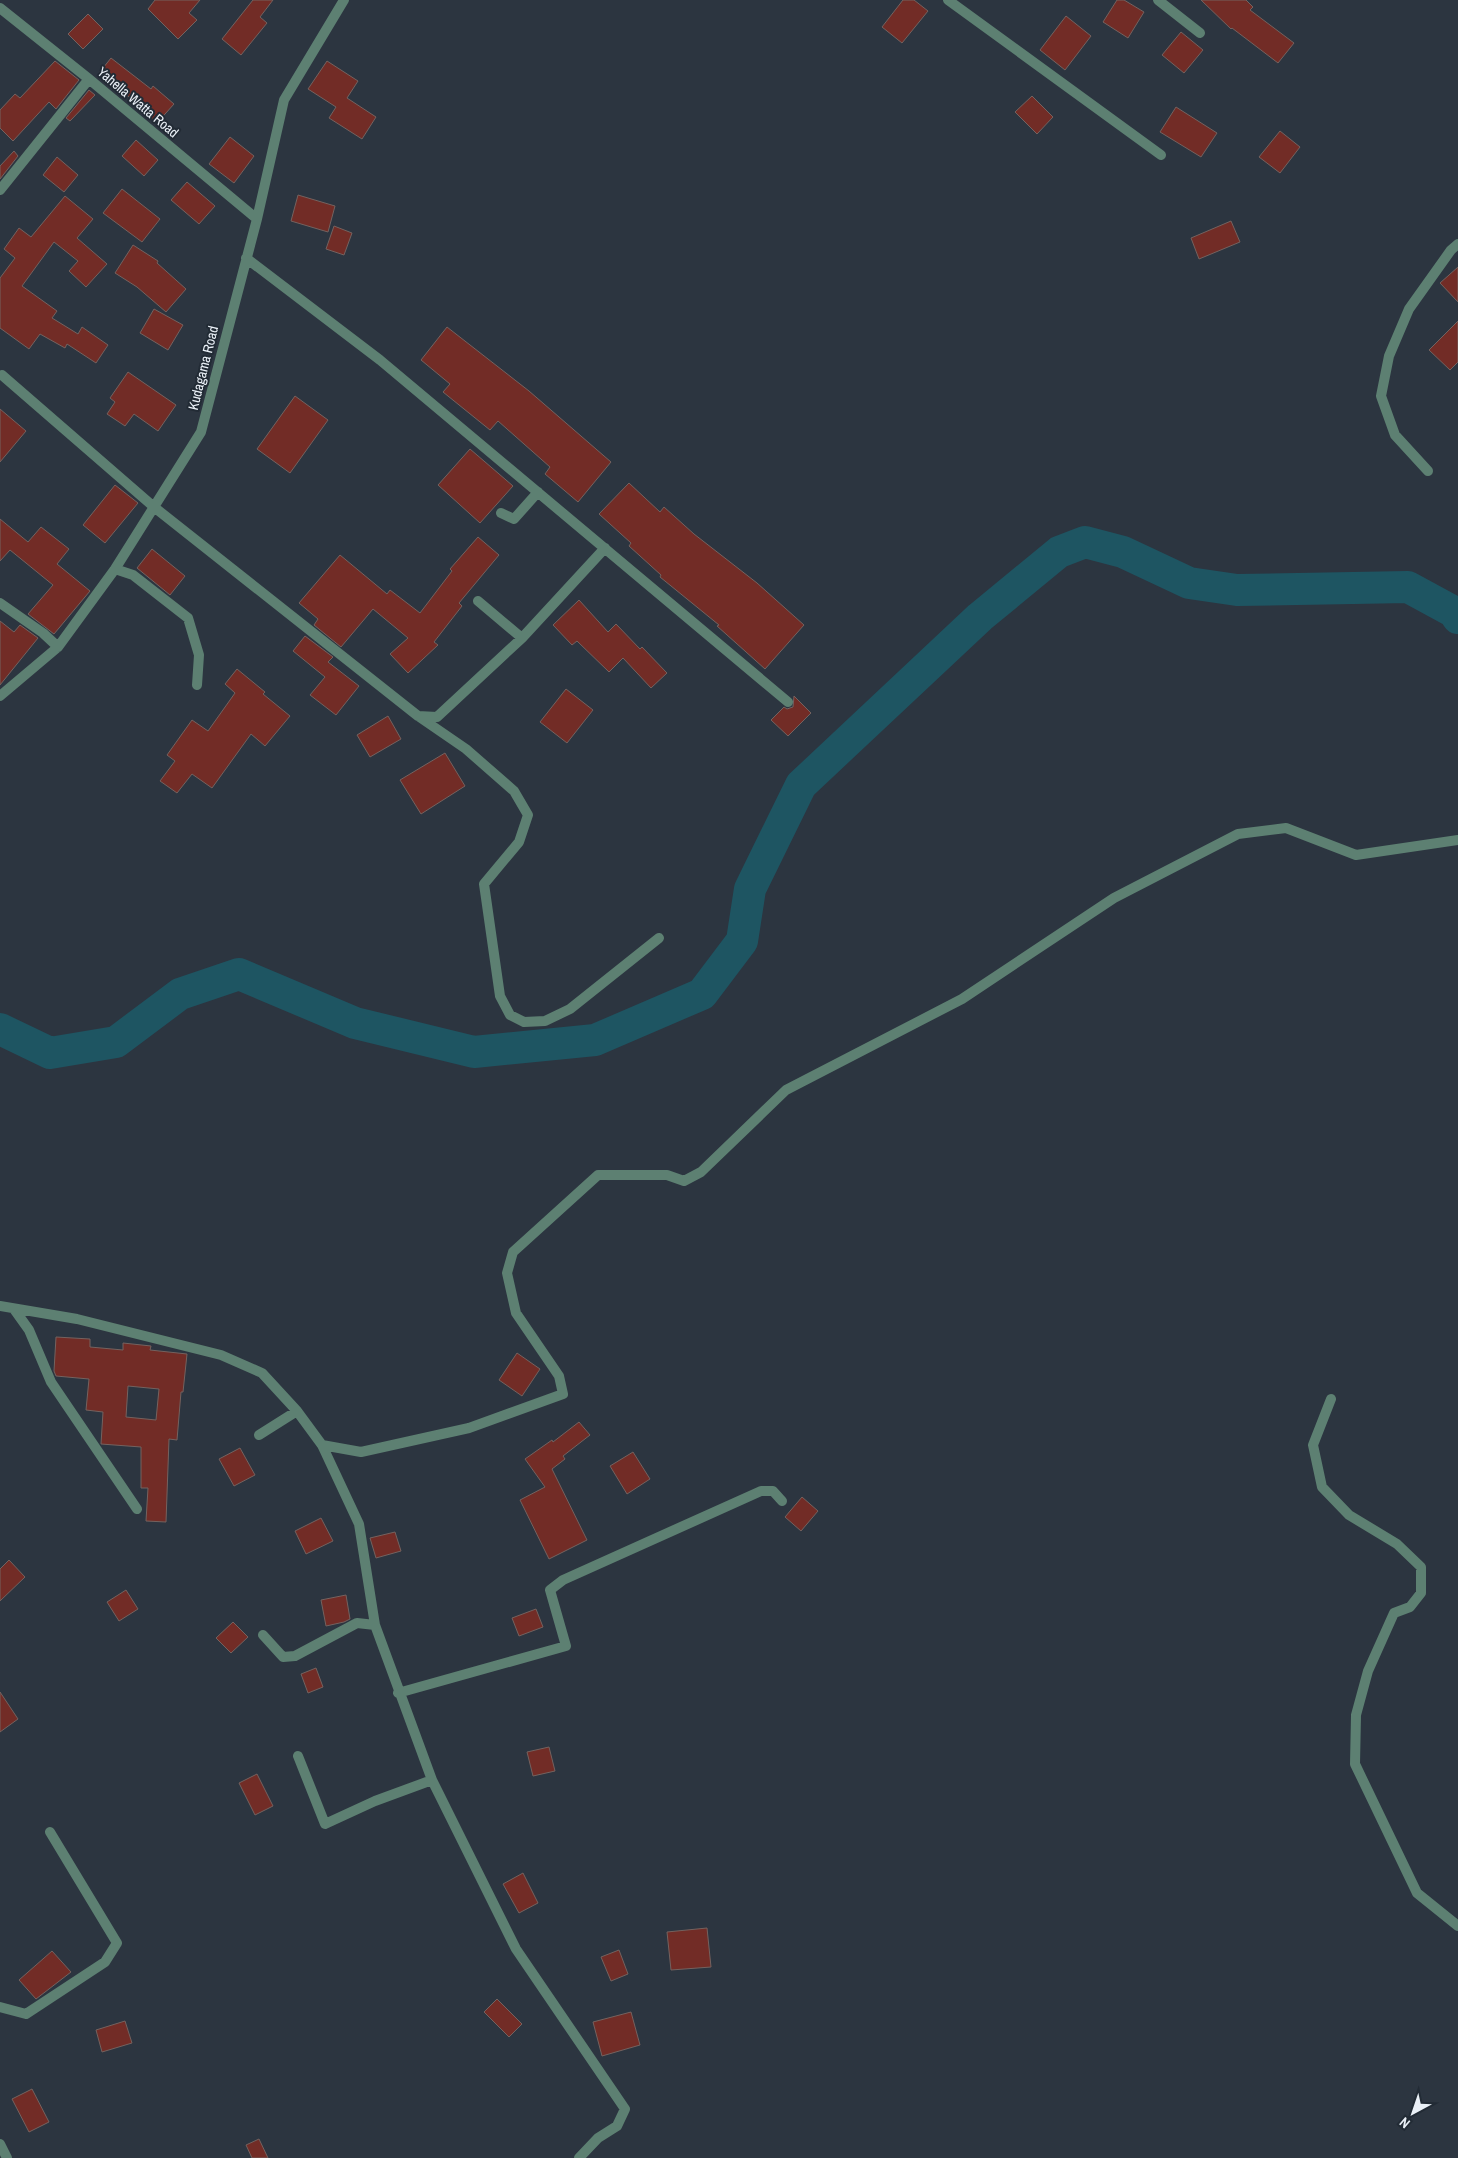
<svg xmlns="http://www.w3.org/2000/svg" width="1458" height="2158" font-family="'Archivo Narrow',sans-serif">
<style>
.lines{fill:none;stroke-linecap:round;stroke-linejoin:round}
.river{stroke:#1e5562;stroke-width:32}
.building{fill:#722c26;stroke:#74625f;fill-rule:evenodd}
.street{stroke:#5d8072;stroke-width:10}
.labels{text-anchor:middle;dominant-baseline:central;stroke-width:4;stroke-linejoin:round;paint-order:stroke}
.street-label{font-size:14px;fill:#eaf0f7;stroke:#222b35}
</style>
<rect width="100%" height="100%" fill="#2c3540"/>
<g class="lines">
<!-- river -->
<path class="river" d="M0 1029 50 1053 116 1042 180 994 239 974 355 1023 474 1052 595 1040 702 994 742 941 750 889 801 785 980 617 1059 552 1085 542 1123 552 1189 583 1237 590 1408 587 1454 612 1458 618"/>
</g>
<!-- building -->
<path class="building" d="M155 0H200L189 13 197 20 178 39 148 9Z
M253 0H273L260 17 267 23 241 55 222 39Z
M903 0H914L928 11 902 43 882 27Z
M1117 0H1124L1144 12 1128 38 1103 22Z
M1201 0H1246L1253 7 1250 10 1294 43 1278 63 1232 28 1231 29Z
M88 14 103 29 83 49 68 34Z
M1066 16 1091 36 1065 70 1040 50Z
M1181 32 1203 50 1184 73 1162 55Z
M111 58 151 89 153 86 174 104 157 123 136 106 138 104 99 73Z
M55 61 79 80 56 109 49 102 13 141 0 128V110L15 94 20 98Z
M327 61 358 81 347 98 376 117 362 139 329 118 336 107 308 89Z
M89 90 95 95 70 121 66 118Z
M1032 96 1053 117 1037 134 1015 112Z
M1176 107 1217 133 1201 157 1160 132Z
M1280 131 1300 147 1280 173 1259 157Z
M230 137 254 156 234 183 209 164Z
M136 140 158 160 144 176 122 156Z
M14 151 18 156 0 179V166Z
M57 157 78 175 64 192 43 175Z
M187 182 215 206 199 224 171 200Z
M122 189 160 219 142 242 103 213Z
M298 195 335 206 328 232 291 221Z
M65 196 93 219 77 238 107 264 86 287 69 271 78 261 54 242 22 286 57 311 52 318 78 334 82 327 108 345 96 363 67 344 65 348 40 334 29 349 0 328V278L15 258 4 249 19 228 31 237Z
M1231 221 1240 242 1199 259 1191 238Z
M334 226 352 233 344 255 326 249Z
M133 245 158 261 157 263 186 289 166 312 137 287 115 273Z
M1458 267V302L1440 283Z
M154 309 183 325 168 350 140 333Z
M1458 321V362L1450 370 1429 350Z
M447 327 529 391 611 462 578 502 545 474 550 467 498 421 490 430 443 392 450 384 421 360Z
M128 372 176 405 158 431 134 414 125 426 107 414 115 402 110 398Z
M295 396 328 420 290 473 257 449Z
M0 409 26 431 0 462Z
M470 449 513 486 480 523 438 485Z
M629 483 660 512 664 507 694 534 757 583 804 625 765 669 717 626 719 625 660 577 661 575 629 546 631 543 599 514Z
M115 485 138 503 105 543 83 525Z
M0 519 28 542 41 527 69 549 57 564 90 591 54 634 28 614 53 585 10 550 0 561Z
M478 537 499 555 459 603 462 606 434 642 438 645 408 673 390 654 408 638 373 609 341 647 314 625 318 619 299 603 340 555 387 594 390 590 420 613 452 571 450 569Z
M152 549 185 576 170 595 137 568Z
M579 600 608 632 616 624 640 649 642 647 667 673 651 688 623 658 609 672 577 641 572 645 553 625Z
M0 621 14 632 20 625 38 638 0 685Z
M305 636 333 657 328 662 359 686 336 715 310 695 325 677 293 651Z
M237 669 265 692 263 694 290 716 265 746 251 734 212 788 192 774 177 793 160 781 175 761 167 755 192 720 208 731 235 693 225 684Z
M566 689 593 710 567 743 540 722Z
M794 696 811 713 788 736 771 720 784 707 787 709 793 707Z
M388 716 401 739 370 757 357 735Z
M445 753 465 786 421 814 400 780Z
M56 1337 90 1339V1347L123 1350V1343L151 1346 150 1350 187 1354 183 1392H181L177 1440 169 1439 166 1522 146 1521 148 1488H141V1447L101 1444 103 1412 86 1410 89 1379 56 1376 54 1371ZM128 1386 159 1389 156 1420 126 1417Z
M517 1353 540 1369 522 1396 499 1380Z
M579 1422 590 1435 563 1456 565 1459 552 1469 587 1540 549 1559 520 1500 545 1487 525 1459 552 1440 553 1442Z
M240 1448 255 1475 234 1486 219 1459Z
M633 1452 650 1479 627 1494 610 1466Z
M802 1497 818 1511 801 1531 785 1517Z
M321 1518 333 1541 306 1554 295 1531Z
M395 1532 401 1551 376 1558 370 1538Z
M9 1560 25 1577 0 1601V1569Z
M126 1590 138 1609 119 1621 107 1602Z
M346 1595 350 1619 344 1622 326 1626 321 1600Z
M536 1609 543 1627 519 1636 512 1618Z
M233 1622 248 1637 231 1653 216 1638Z
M316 1668 323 1687 308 1693 301 1674Z
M0 1692 18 1719 0 1732Z
M549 1747 555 1771 533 1776 527 1752Z
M257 1774 273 1806 255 1815 239 1783Z
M523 1873 538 1903 519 1913 503 1884Z
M707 1928 711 1967 671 1970 667 1932Z
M619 1950 628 1974 611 1981 601 1957Z
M52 1951 71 1972 36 1999 19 1980Z
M497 1999 522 2024 509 2037 484 2012Z
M631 2012 640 2045 602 2056 593 2022Z
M125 2021 132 2043 102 2052 96 2030Z
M32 2089 49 2122 29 2132 12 2099Z
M259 2139 268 2158H252L246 2145Z"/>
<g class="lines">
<!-- street -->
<path class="street" d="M948 0 1161 155
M1158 0 1200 33
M0 8 89 79 257 219
M0 190 89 79
M246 258 380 360 788 702
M2 375 154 507 418 716 437 717 522 638 605 548
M1428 471 1395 435 1381 396 1389 356 1409 309 1451 250 1458 244
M501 513 514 519 538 492
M115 569 133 575 188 618 199 655 197 685
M478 601 522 638
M0 603 43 633 58 647
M0 696 58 647 115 569 201 432 257 219 284 100 344 0
M418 716 466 749 514 791 528 815 519 842 484 884 500 996 510 1015 524 1022 545 1021 570 1009 659 938
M0 1306 77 1319 221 1355 262 1373 297 1411 322 1445 359 1524 375 1625 432 1780 516 1949 625 2109 617 2126 598 2138 579 2158
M14 1309 29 1330 51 1382 137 1509
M1331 1399 1313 1445 1322 1487 1349 1515 1397 1544 1421 1567V1593L1410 1607 1394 1613 1368 1671 1356 1715 1355 1764 1417 1893 1458 1926
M259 1435 297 1411
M322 1445 361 1452 469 1428 563 1394 559 1376 516 1313 507 1273 513 1252 598 1175H667L684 1181 701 1172 786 1090 962 999 1114 898 1238 834 1286 828 1356 855 1458 840
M263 1635 283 1657 295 1656 357 1623 375 1625
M398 1693 566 1646 550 1590 563 1580 761 1491H773L782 1501
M298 1756 325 1824 375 1801 432 1780
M0 2007 26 2014 105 1962 117 1943 50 1832
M0 2144 7 2158"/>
</g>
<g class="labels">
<!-- street labels -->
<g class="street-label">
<text transform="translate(138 102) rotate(40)">Yahella Watta Road</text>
<text transform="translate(203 368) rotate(-76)">Kudagama Road</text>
</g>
</g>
<!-- north arrow -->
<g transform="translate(1413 2113) rotate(220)" stroke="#222b35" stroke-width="4" paint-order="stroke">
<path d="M0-4L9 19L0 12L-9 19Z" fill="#eaf0f7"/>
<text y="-8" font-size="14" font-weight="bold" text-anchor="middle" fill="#eaf0f7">N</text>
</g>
</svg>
